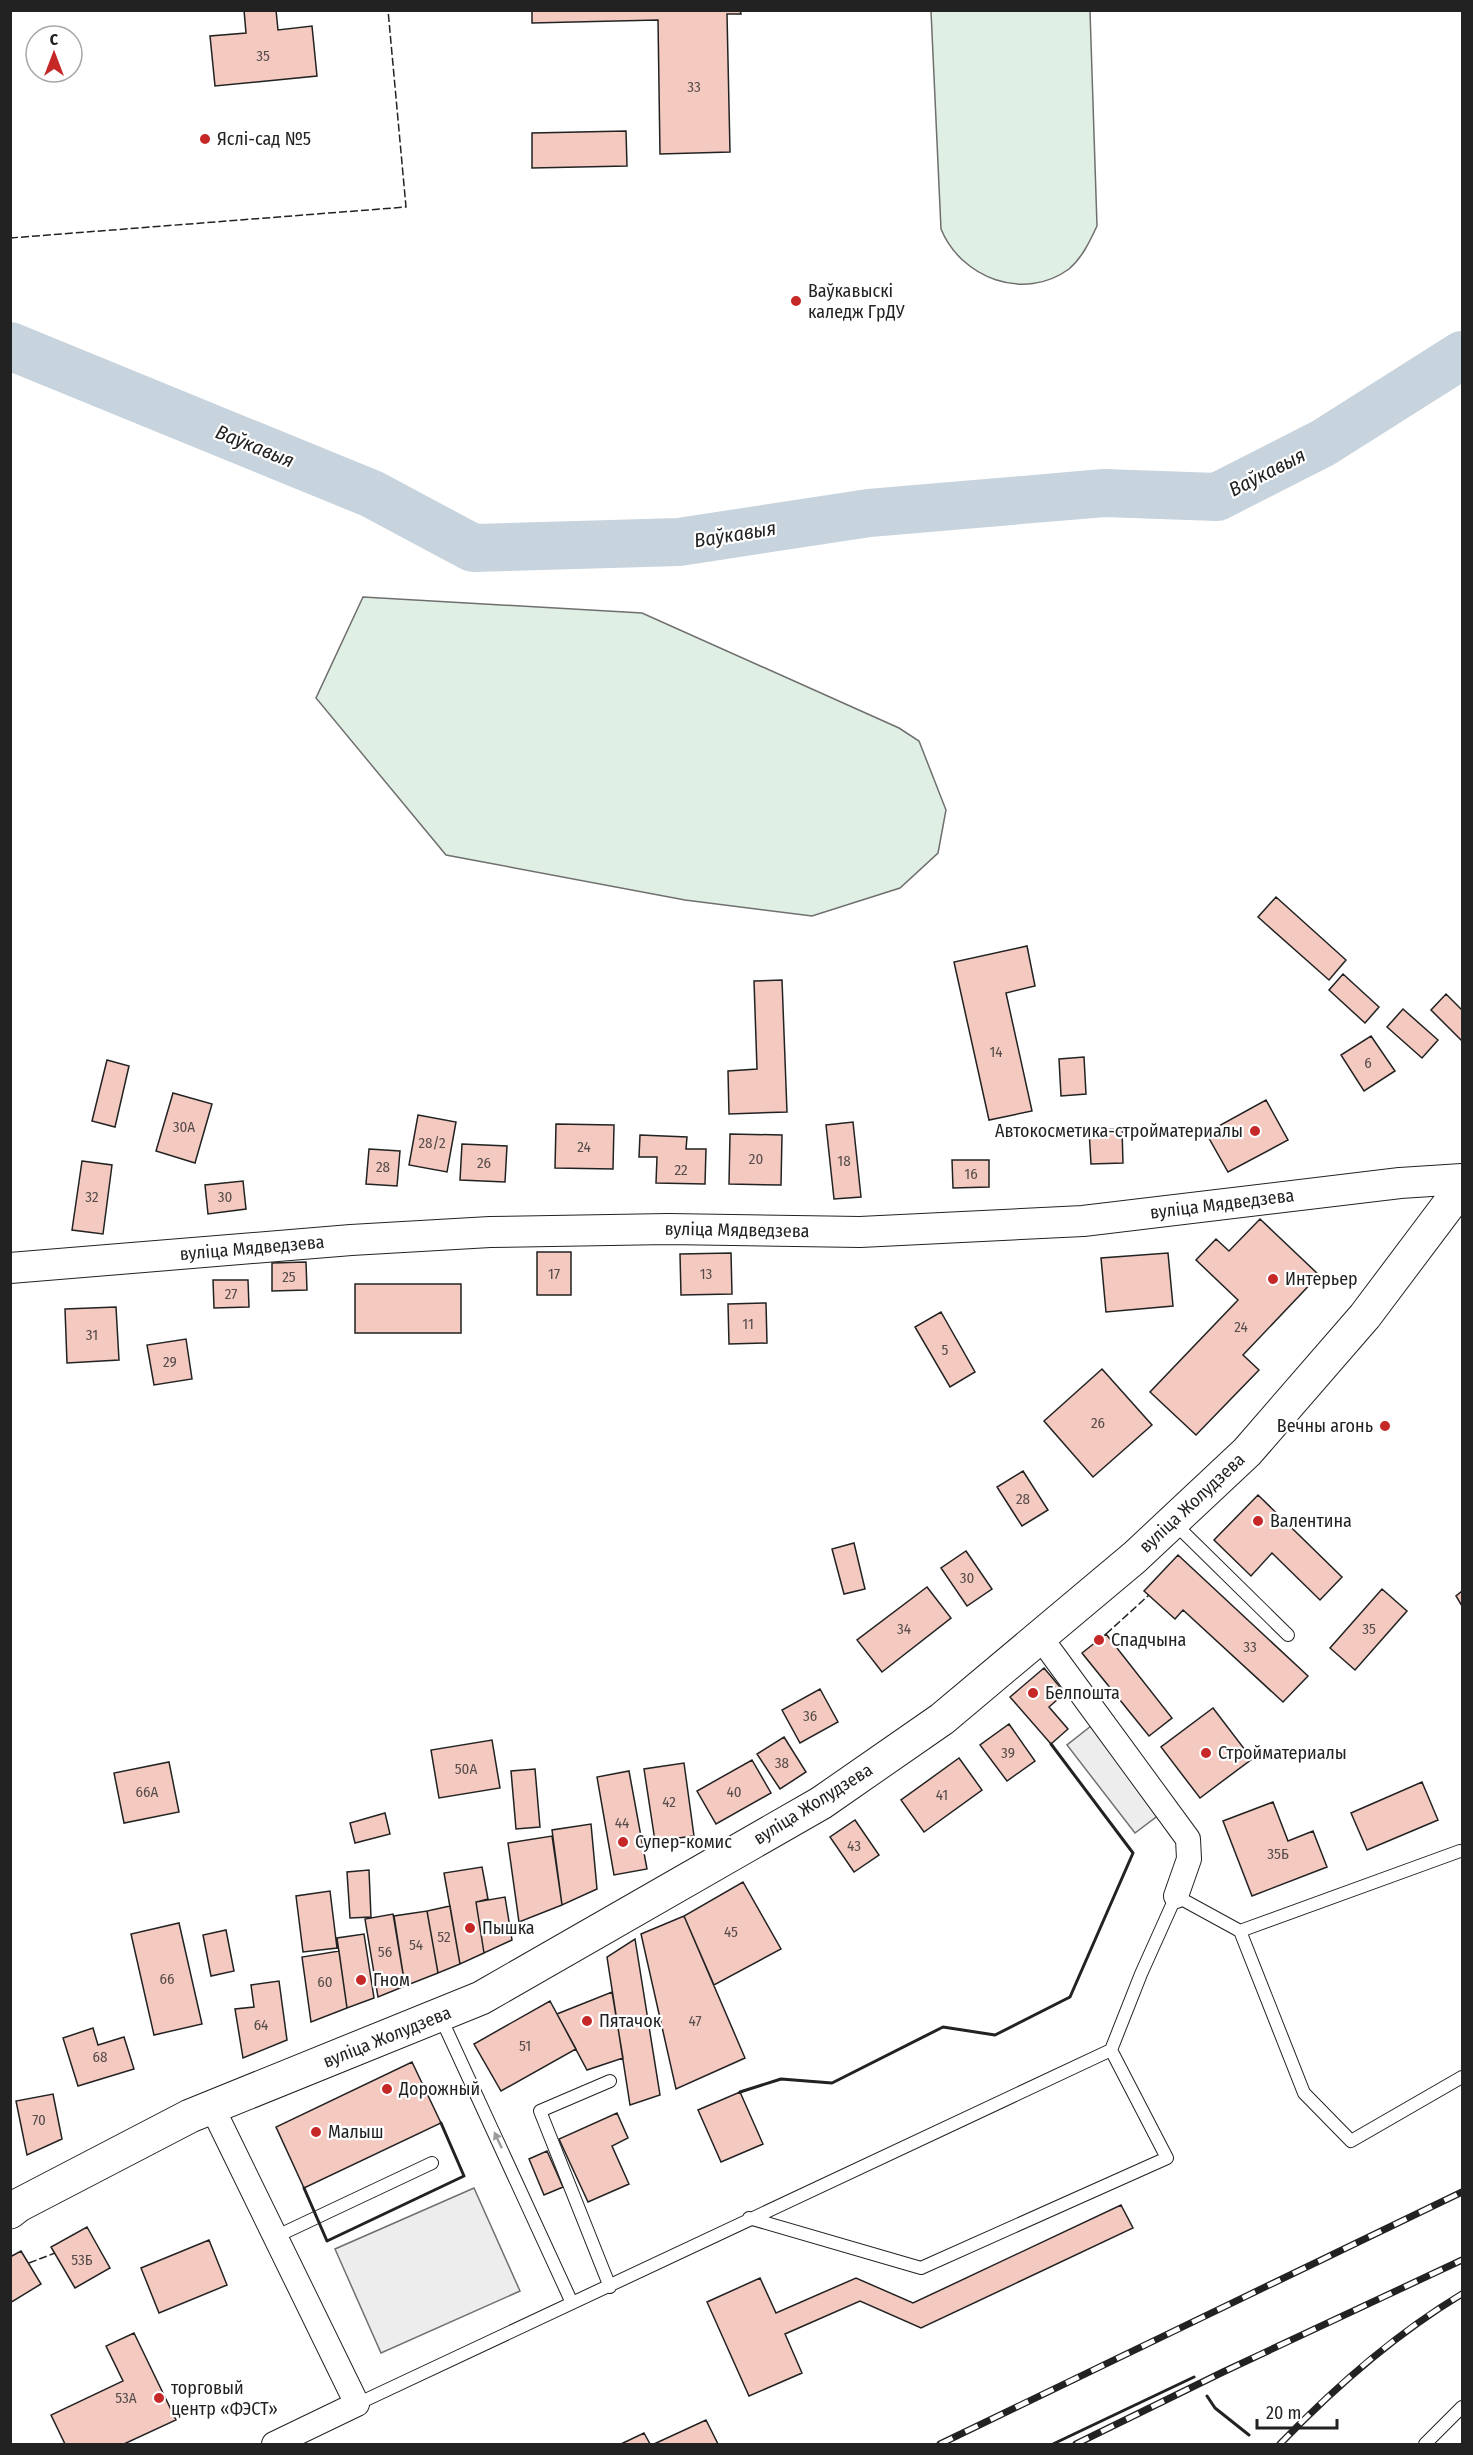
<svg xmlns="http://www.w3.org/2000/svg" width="1473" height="2455" font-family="'Fira Sans Condensed',sans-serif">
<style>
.green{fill:#e0efe3;stroke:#6f6f6f;stroke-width:1.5}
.parking{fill:#ededed;stroke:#6f6f6f;stroke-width:1.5}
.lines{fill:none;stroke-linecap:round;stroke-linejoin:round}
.river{stroke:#c7d3dd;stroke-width:48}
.building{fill:#f3c9c0;stroke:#222;stroke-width:1.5}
.service-casing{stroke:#222;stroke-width:14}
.minor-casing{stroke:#222;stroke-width:26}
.tertiary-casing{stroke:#222;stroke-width:32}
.secondary-casing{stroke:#222;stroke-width:35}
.service{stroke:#fff;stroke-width:12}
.minor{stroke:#fff;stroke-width:24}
.tertiary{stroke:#fff;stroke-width:30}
.secondary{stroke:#fff;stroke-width:33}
.rail-casing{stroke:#222;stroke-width:7}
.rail{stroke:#fff;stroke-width:4.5;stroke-dasharray:14;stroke-linecap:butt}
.fence{stroke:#222;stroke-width:1.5;stroke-dasharray:8 3;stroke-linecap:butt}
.wall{stroke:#222;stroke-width:3}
.oneway{fill:#9c9c9c}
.poi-dot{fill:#c62828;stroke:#fff;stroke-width:2}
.labels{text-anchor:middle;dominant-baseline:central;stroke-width:4.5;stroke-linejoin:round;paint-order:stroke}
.number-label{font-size:15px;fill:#564c4a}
.poi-label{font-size:18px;fill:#222;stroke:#fff;text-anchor:start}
.street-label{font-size:18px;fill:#222;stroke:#fff}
.water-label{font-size:20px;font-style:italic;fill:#222;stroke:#fff}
</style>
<rect width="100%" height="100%" fill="#fff"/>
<!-- green -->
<path class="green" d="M931 11H1090L1097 226C1090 241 1082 258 1069 269 1024 302 961 278 941 229Z
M363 597 642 613 899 728 919 741 946 810 938 853 900 888 812 916 685 900 446 855 316 698Z"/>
<!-- parking -->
<path class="parking" d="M1091 1726 1160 1814 1135 1833 1067 1745Z
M474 2188 520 2291 381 2353 335 2249Z"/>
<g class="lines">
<!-- river -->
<path class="river" d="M10 346 372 494 473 548 679 542 869 513 1104 493 1217 497 1323 443 1462 355"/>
</g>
<!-- building -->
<path class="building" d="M244 10H276L278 30 312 26 317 76 215 86 210 36 246 33Z
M532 10H740L741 14H727L730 152 660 154 658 20 532 23Z
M626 131 627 166 532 168V133Z
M1276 897 1346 960 1329 980 1258 917Z
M1027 946 1035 986 1006 993 1032 1111 989 1120 954 962Z
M1343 974 1379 1007 1365 1023 1329 990Z
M782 980 787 1112 729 1114 728 1071 757 1069 754 981Z
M1446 994 1462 1010V1041L1431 1010Z
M1403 1009 1438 1040 1422 1058 1387 1027Z
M1371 1036 1395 1071 1364 1091 1341 1055Z
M1084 1057 1086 1094 1061 1096 1059 1059Z
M107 1060 129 1066 115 1127 92 1121Z
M173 1093 212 1104 195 1163 156 1151Z
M1266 1100 1288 1140 1228 1172 1206 1133Z
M418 1115 456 1122 447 1172 409 1165Z
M853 1122 861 1197 834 1199 826 1125Z
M556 1124 614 1125 613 1169 555 1168Z
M1122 1129 1123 1163 1091 1164 1089 1130Z
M730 1134 782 1135 781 1185 729 1184Z
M640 1135 687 1137 686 1149H706L705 1184 656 1183 657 1157H639Z
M462 1144 507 1146 505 1182 460 1180Z
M369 1149 400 1151 397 1186 366 1184Z
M952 1160H989V1187L953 1188Z
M82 1161 112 1165 103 1234 72 1230Z
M243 1181 246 1209 208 1214 205 1185Z
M1260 1219 1319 1275 1243 1355 1259 1370 1196 1435 1150 1392 1238 1300 1196 1260 1216 1239 1229 1251Z
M537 1252H571V1295H537Z
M731 1253 732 1294 681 1295 680 1254Z
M1168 1253 1173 1306 1106 1312 1101 1258Z
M306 1262 307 1290 272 1291V1263Z
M213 1280H248L249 1307 214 1308Z
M355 1284H461V1333H355Z
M766 1303 767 1343 729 1344 728 1304Z
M116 1307 119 1360 67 1363 65 1309Z
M941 1312 975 1372 950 1387 915 1327Z
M186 1339 192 1379 154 1385 147 1345Z
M1102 1369 1152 1425 1093 1477 1044 1421Z
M1023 1471 1048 1510 1022 1526 997 1487Z
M1258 1495 1342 1577 1320 1600 1272 1553 1251 1576 1214 1540Z
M854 1543 865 1589 844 1594 832 1549Z
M966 1551 992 1589 967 1606 941 1568Z
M1178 1555 1308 1676 1283 1702 1183 1610 1175 1619 1144 1591Z
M927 1587 951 1618 882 1672 857 1640Z
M1382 1589 1407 1611 1355 1670 1330 1648Z
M1462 1591V1606L1456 1596Z
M1106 1634 1172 1718 1149 1736 1082 1653Z
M1044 1668 1065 1693 1049 1707 1068 1729 1051 1744 1010 1697Z
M820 1689 838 1722 800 1743 782 1710Z
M1213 1708 1252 1759 1200 1798 1161 1747Z
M1009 1724 1035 1761 1007 1781 980 1745Z
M784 1737 806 1772 780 1789 757 1754Z
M492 1740 500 1788 439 1798 431 1750Z
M959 1758 982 1790 924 1832 901 1800Z
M752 1760 771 1793 716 1824 697 1791Z
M169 1762 179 1812 124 1823 114 1773Z
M684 1763 694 1836 655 1841 644 1769Z
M535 1769 540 1827 516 1829 511 1771Z
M629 1771 647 1869 614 1875 597 1777Z
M1422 1782 1438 1820 1367 1850 1351 1813Z
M1273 1802 1288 1841 1313 1831 1327 1867 1252 1896 1223 1821Z
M385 1813 390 1834 355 1843 350 1823Z
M855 1820 879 1855 854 1872 830 1837Z
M591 1824 597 1889 562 1905 552 1830Z
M552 1836 562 1905 519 1922 508 1843Z
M482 1867 488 1899 476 1902 484 1953 460 1964 444 1873Z
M369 1870 371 1917 350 1918 347 1872Z
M743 1882 781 1949 714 1985 684 1916Z
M330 1891 337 1948 303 1952 296 1896Z
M505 1897 512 1940 484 1953 476 1902Z
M450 1906 460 1964 438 1973 427 1911Z
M427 1911 438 1973 405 1986 394 1916Z
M393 1914 405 1986 378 1997 365 1919Z
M684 1916 745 2058 676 2089 641 1934Z
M179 1923 202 2024 154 2035 131 1934Z
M226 1930 234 1971 211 1976 203 1935Z
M364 1934 374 1998 347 2008 337 1938Z
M635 1939 660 2095 630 2105 607 1957Z
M339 1951 347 2008 311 2022 302 1957Z
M279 1981 287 2040 243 2058 235 2009 254 2007 251 1985Z
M612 1992 623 2058 587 2070 557 2014Z
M550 2001 576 2049 501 2091 474 2044Z
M93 2028 98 2045 124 2037 134 2069 78 2086 63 2038Z
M412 2062 441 2123 304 2188 276 2127Z
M740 2092 763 2144 721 2162 698 2110Z
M53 2094 62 2139 27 2155 16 2101Z
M617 2113 628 2138 612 2146 629 2184 588 2202 559 2139Z
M547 2151 563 2187 544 2195 529 2159Z
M1121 2205 1133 2228 921 2328 860 2301 785 2334 802 2373 749 2396 707 2302 760 2278 776 2313 856 2278 913 2303Z
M87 2227 110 2268 75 2288 51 2247Z
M209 2240 227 2285 159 2313 141 2268Z
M21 2251 41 2284 10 2303V2257Z
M134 2333 176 2420 124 2444H65L51 2415 123 2381 106 2346Z
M706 2420 718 2444H654Z
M644 2433 650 2444H621Z"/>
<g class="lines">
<defs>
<path id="service" d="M1173 1522 1288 1635
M1240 1931 1460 1851
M440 2016 572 2303
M610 2081 540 2111 610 2287
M749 2218 921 2268 1167 2158 1111 2050
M275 2237 432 2163
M357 2404 1111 2050 1141 1974 1176 1896 1240 1931 1304 2093 1351 2141 1462 2077
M1425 2444 1462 2407"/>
<path id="minor" d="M1040 1637 1188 1839 1189 1859 1176 1896
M212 2107 357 2404 274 2444"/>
<path id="tertiary" d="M10 1268 351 1240 490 1232 668 1229 860 1232 1083 1221 1400 1183 1462 1179"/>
<path id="secondary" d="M10 2212 19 2205 190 2116 481 1998 821 1803 942 1719 1135 1557 1247 1452 1365 1316 1462 1187"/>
</defs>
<!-- service casing -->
<use href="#service" class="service-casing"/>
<!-- minor casing -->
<use href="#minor" class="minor-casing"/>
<!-- tertiary casing -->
<use href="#tertiary" class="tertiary-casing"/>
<!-- secondary casing -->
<use href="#secondary" class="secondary-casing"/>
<!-- service -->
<use href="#service" class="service"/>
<!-- minor -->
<use href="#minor" class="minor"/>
<!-- tertiary -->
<use href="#tertiary" class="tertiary"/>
<!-- secondary -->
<use href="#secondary" class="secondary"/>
<defs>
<path id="rail" d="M940 2444 1462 2192
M1076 2444 1223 2372 1462 2260
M1280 2444C1335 2387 1394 2335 1462 2294"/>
</defs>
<!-- rail casing -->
<use href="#rail" class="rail-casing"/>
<!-- rail -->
<use href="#rail" class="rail"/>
<!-- fence -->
<path class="fence" d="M10 238 406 207 388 10
M1106 1634 1149 1595
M29 2263 55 2253"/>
<!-- wall -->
<path class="wall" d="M740 2092 781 2079 832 2083 943 2027 995 2035 1070 1997 1133 1853 1051 1744
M304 2188 327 2241 464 2176 441 2123
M1207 2396 1215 2408 1249 2435
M1053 2444 1194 2377"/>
</g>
<!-- one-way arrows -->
<defs><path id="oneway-solid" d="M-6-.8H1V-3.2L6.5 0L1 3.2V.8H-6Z" transform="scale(1.5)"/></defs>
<use class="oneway" href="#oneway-solid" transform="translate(498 2140) rotate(-115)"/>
<!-- markers -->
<g class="poi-dot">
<circle cx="205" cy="139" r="6"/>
<circle cx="796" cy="301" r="6"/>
<circle cx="1255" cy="1131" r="6"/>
<circle cx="1273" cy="1279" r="6"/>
<circle cx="1385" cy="1426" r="6"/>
<circle cx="1258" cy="1521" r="6"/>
<circle cx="1099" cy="1640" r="6"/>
<circle cx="1033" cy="1693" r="6"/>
<circle cx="1206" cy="1753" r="6"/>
<circle cx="623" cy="1842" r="6"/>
<circle cx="470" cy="1928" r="6"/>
<circle cx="361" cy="1980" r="6"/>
<circle cx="587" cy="2021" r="6"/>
<circle cx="387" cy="2089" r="6"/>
<circle cx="316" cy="2132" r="6"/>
<circle cx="159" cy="2398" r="6"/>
</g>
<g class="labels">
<!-- number labels -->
<g class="number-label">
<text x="263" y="56">35</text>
<text x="694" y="87">33</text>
<text x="996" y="1052">14</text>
<text x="1368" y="1063">6</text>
<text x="184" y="1127">30А</text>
<text x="432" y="1143">28/2</text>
<text x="584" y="1147">24</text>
<text x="756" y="1159">20</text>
<text x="844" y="1161">18</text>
<text x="484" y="1163">26</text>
<text x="383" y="1167">28</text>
<text x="681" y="1170">22</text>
<text x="971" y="1174">16</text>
<text x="92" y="1197">32</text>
<text x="225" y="1197">30</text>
<text x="554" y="1274">17</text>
<text x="706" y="1274">13</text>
<text x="289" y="1277">25</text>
<text x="231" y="1294">27</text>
<text x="748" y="1324">11</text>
<text x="1241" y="1327">24</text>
<text x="92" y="1335">31</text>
<text x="945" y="1350">5</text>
<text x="170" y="1362">29</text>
<text x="1098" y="1423">26</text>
<text x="1023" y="1499">28</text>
<text x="967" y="1578">30</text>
<text x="904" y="1629">34</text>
<text x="1369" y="1629">35</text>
<text x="1250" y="1647">33</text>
<text x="810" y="1716">36</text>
<text x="1008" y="1753">39</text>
<text x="782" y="1763">38</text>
<text x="466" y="1769">50А</text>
<text x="147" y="1792">66А</text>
<text x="734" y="1792">40</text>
<text x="942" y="1795">41</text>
<text x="669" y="1802">42</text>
<text x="622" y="1823">44</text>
<text x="854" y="1846">43</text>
<text x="1278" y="1854">35Б</text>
<text x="731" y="1932">45</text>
<text x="444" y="1937">52</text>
<text x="416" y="1945">54</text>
<text x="385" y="1952">56</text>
<text x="167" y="1979">66</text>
<text x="325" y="1982">60</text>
<text x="695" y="2021">47</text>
<text x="261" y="2025">64</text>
<text x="525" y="2046">51</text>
<text x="100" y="2057">68</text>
<text x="39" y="2120">70</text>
<text x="82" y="2260">53Б</text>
<text x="126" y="2398">53А</text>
</g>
<!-- poi labels -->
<g class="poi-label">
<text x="217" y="139">Яслі-сад №5</text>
<text x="808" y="291">Ваўкавыскі<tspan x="808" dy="21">каледж ГрДУ</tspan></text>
<text x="1243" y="1131" text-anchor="end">Автокосметика-стройматериалы</text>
<text x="1285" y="1279">Интерьер</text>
<text x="1373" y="1426" text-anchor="end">Вечны агонь</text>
<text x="1270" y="1521">Валентина</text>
<text x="1111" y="1640">Спадчына</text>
<text x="1045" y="1693">Белпошта</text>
<text x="1218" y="1753">Стройматериалы</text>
<text x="635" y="1842">Супер-комис</text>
<text x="482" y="1928">Пышка</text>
<text x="373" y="1980">Гном</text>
<text x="599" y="2021">Пятачок</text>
<text x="399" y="2089">Дорожный</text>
<text x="328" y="2132">Малыш</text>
<text x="171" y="2388">торговый<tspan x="171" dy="21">центр «ФЭСТ»</tspan></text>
</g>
<!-- street labels -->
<g class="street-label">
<text transform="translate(1222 1204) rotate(-7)">вуліца Мядведзева</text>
<text transform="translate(737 1230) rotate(1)">вуліца Мядведзева</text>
<text transform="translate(252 1248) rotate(-5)">вуліца Мядведзева</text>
<text transform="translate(1192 1503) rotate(-43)">вуліца Жолудзева</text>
<text transform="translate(813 1804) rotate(-32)">вуліца Жолудзева</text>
<text transform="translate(387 2037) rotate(-22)">вуліца Жолудзева</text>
</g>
<!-- water labels -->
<g class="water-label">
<text transform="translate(255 446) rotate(22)">Ваўкавыя</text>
<text transform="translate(1267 472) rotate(-27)">Ваўкавыя</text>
<text transform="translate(735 534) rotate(-9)">Ваўкавыя</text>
</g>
</g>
<!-- border -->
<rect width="1473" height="2455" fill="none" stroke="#222222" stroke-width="24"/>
<!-- north arrow -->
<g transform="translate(54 54)"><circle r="28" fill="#ffffff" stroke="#a7a7a7" stroke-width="1.5"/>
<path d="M0-4.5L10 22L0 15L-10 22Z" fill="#c62828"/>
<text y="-9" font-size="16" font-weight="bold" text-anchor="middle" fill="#222222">С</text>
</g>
<!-- scale -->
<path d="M1257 2419v9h80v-9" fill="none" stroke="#222222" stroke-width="3"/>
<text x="1266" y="2419" font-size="18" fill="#222222" stroke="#ffffff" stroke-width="4.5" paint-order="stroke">20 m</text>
</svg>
